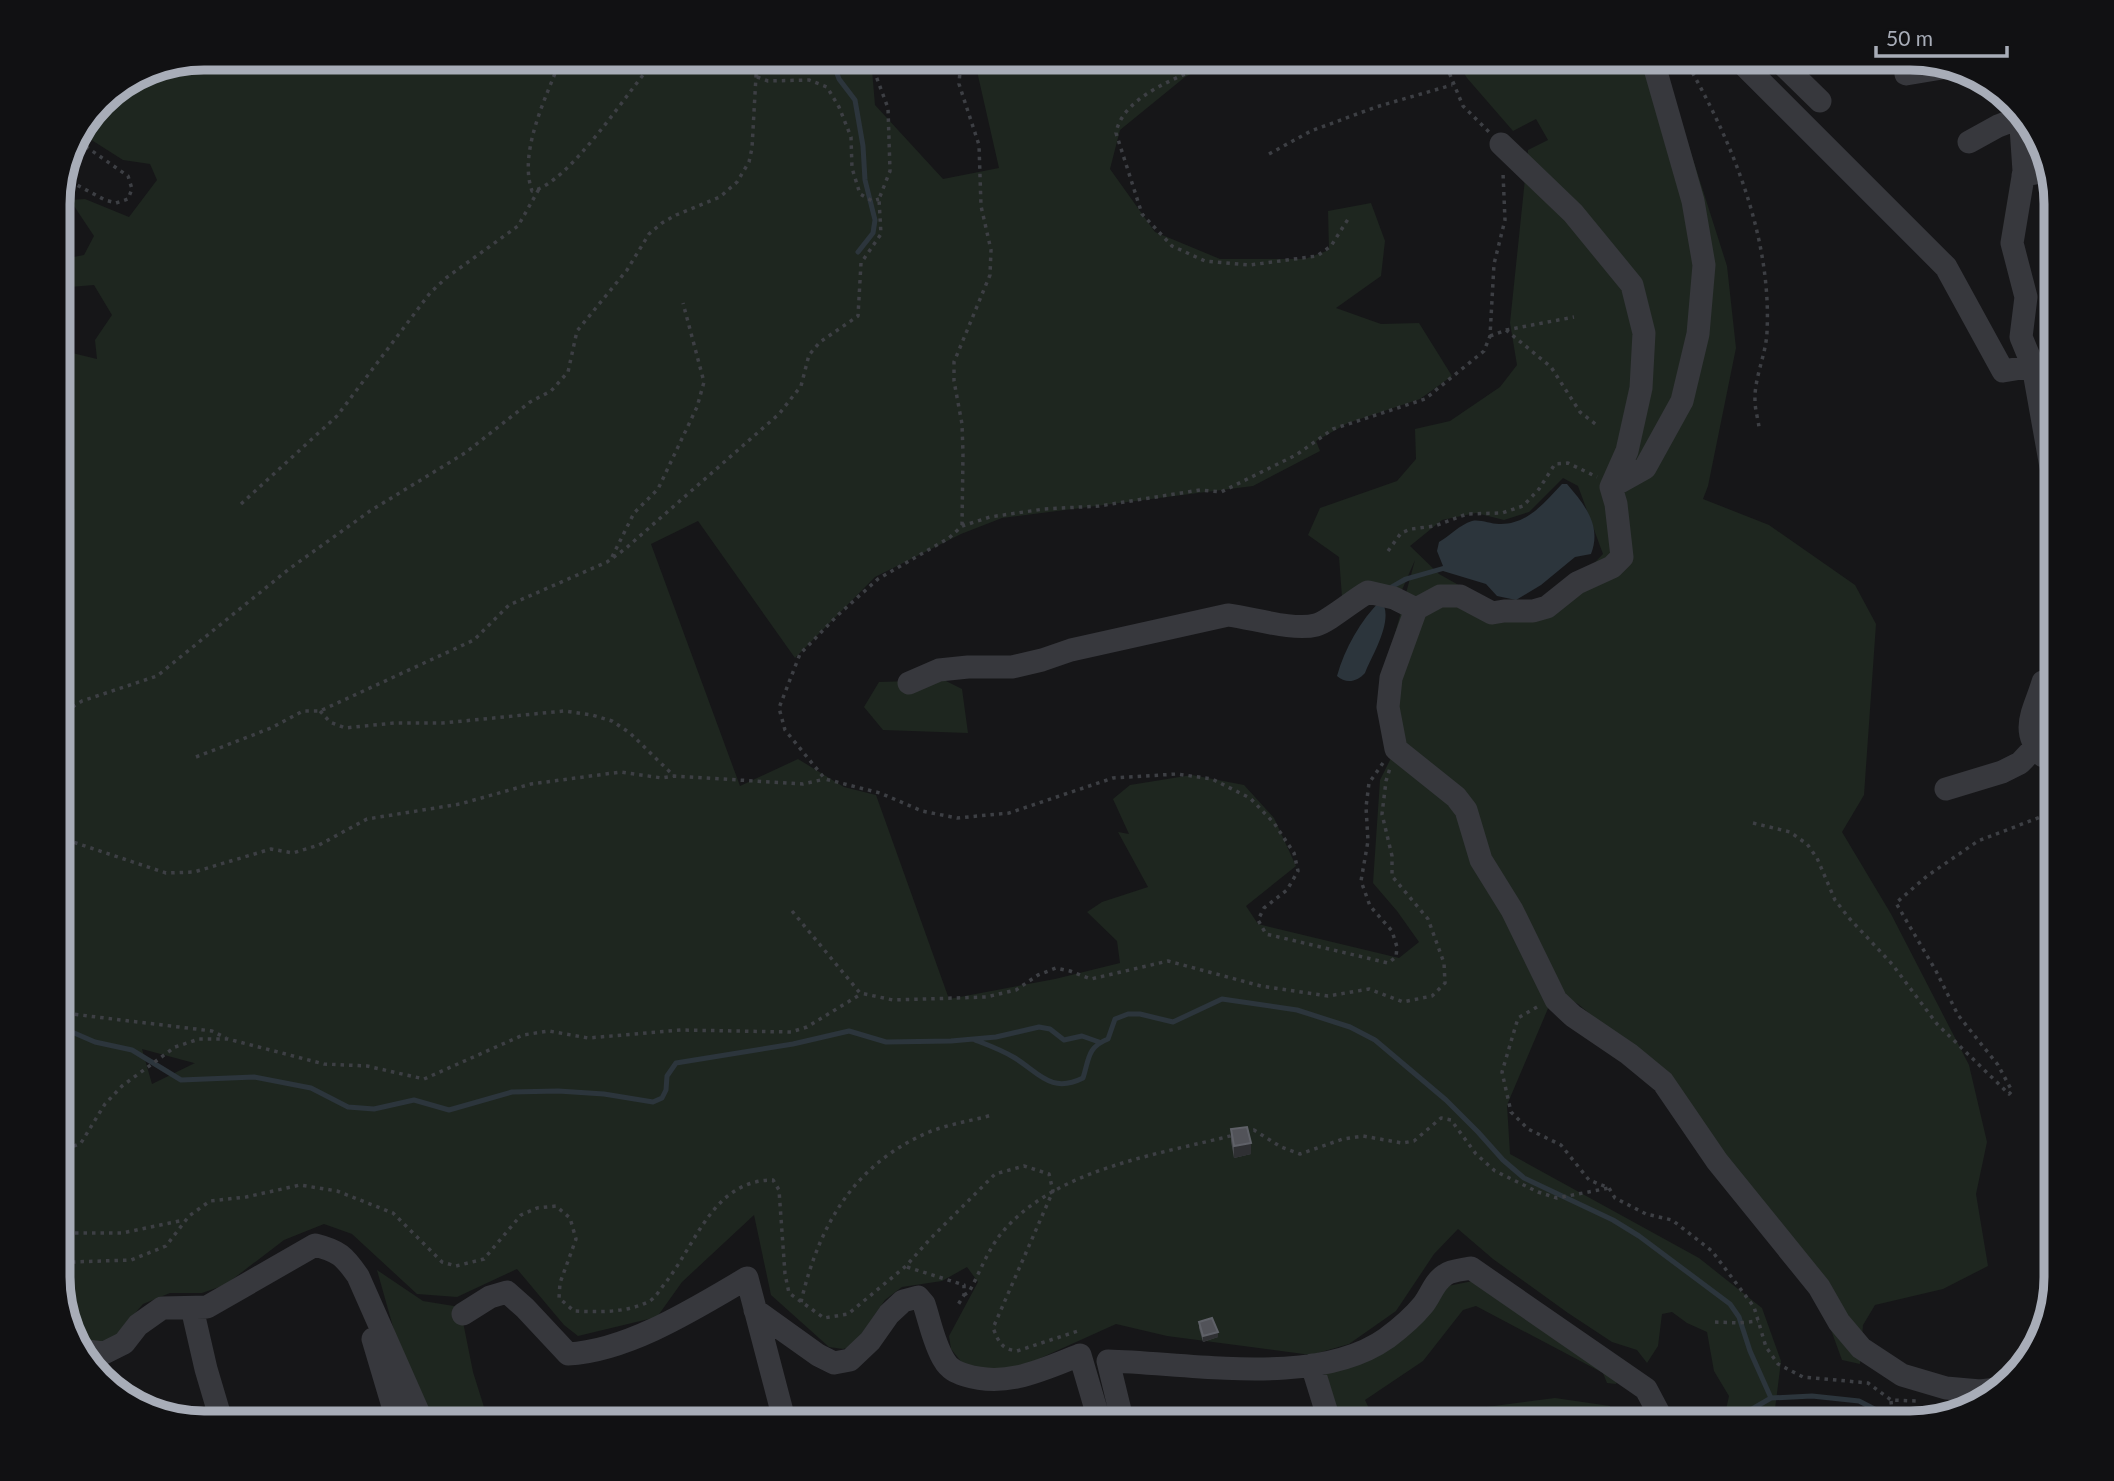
<svg xmlns="http://www.w3.org/2000/svg" width="2114" height="1481" font-family="Lato,sans-serif">
<style>
.green{fill:#1e261f;fill-rule:evenodd}
.water{fill:#2c353c}
.lines{fill:none;stroke-linecap:round;stroke-linejoin:round}
.stream{stroke:#2c353c;stroke-width:5}
.path{stroke:#3d3f44;stroke-width:3.5;stroke-dasharray:3.5 5;stroke-linecap:butt}
.minor{stroke:#37383d;stroke-width:23}
.wall{fill:#47494d}
.shaded-wall{fill:#2f3033}
.building{fill:#525359;stroke:#5f6168;stroke-width:2}
.rim{fill:none;stroke:#a8adb8;stroke-width:9}
</style>
<rect width="100%" height="100%" fill="#161618"/>
<!-- green -->
<path class="green" d="M204 58H871L875 105 943 179 999 168 974 58H1223L1185 77 1120 130 1110 169 1155 232 1220 259H1305L1329 250 1328 211 1371 203 1385 241 1381 276 1336 308 1381 324 1419 323 1452 376 1420 399 1348 423 1316 441 1320 451 1253 486 1002 518 961 534 875 577 795 658 698 521 651 544 740 786 798 759 844 787 876 795 949 999 1055 979 1120 963 1117 941 1087 912 1102 902 1148 887 1118 832 1129 834 1113 799 1130 785 1192 775 1244 785 1274 818 1296 866 1246 906 1258 924 1399 958 1419 942 1397 911 1373 883 1380 780 1395 750 1392 645 1415 560 1395 606 1342 597 1339 557 1308 535 1320 508 1397 481 1416 459 1415 429 1450 421 1500 387 1517 365 1510 323 1528 150 1548 140 1536 119 1513 131 1467 78 1455 58H1657L1671 90 1727 266 1736 348 1708 486 1703 499 1769 525 1855 585 1876 624 1864 795 1842 832 1891 914 1969 1065 1987 1142 1976 1194 1988 1266 1943 1289 1875 1305 1863 1325 1860 1364 1842 1360 1822 1305 1638 1054 1578 1004 1555 992 1507 1105 1510 1154 1699 1258 1762 1308 1781 1361 1775 1409 1750 1423H1726L1725 1414 1729 1396 1714 1371 1707 1332 1687 1323 1672 1312 1662 1314 1658 1346 1647 1363 1637 1350 1612 1342 1568 1313 1493 1259 1458 1229 1434 1254 1396 1311 1349 1344 1311 1355 1167 1336 1116 1324 1023 1366 991 1372 963 1364 951 1349 949 1336 978 1282 967 1267 942 1281 902 1287 885 1300 853 1346 843 1349 829 1347 771 1295 754 1215 682 1282 657 1317 578 1336 564 1325 517 1269 457 1297 417 1294 352 1234 324 1224 284 1240 225 1285 202 1293H170L143 1304 114 1338 90 1344 72 1334 58 1286V354L64 351 97 359 95 340 112 315 94 285 58 288V260L84 255 94 236 70 200 85 199 129 217 157 180 150 164 123 160 79 132 101 100 148 69ZM1563 478 1578 486 1603 554 1561 597 1505 611 1439 574 1410 546 1442 520 1476 513 1504 520 1529 512ZM142 1049 194 1063H195L152 1084Z
M944 680 962 689 968 733 883 730 864 707 879 682Z
M377 1270 423 1301 460 1307 473 1372 489 1423H431L404 1366Z
M1478 1280 1620 1375 1616 1384 1607 1383 1603 1373 1476 1306 1463 1310 1423 1361 1365 1400 1376 1423H1337L1324 1372 1448 1286Z
M1555 1398 1610 1406 1611 1420 1564 1418 1551 1423H1441L1479 1408Z"/>
<!-- water -->
<path class="water" d="M1562 484H1567C1585 505 1602 526 1591 554L1575 557 1541 585 1516 600 1497 596 1486 584 1443 571 1408 581 1388 591 1385 588 1404 577 1443 566 1437 551 1439 542C1450 536 1459 525 1472 521 1480 519 1490 524 1499 524 1527 525 1544 503 1562 484Z
M1381 600C1395 619 1373 653 1365 673 1357 682 1346 684 1337 676 1345 648 1360 621 1381 600Z"/>
<g class="lines">
<!-- stream -->
<path class="stream" d="M826 58 835 68 839 79 855 100 863 146 865 180 875 220 873 233 858 252
M58 1026 95 1042 132 1050 181 1080 254 1077 311 1088 348 1107 374 1109 414 1100 449 1110 512 1092 558 1091 604 1094 653 1102 662 1098 666 1090 667 1076 676 1063 793 1044 849 1031 886 1042 951 1041 996 1037 1039 1027 1050 1029 1064 1040 1082 1036 1099 1042
M975 1040C988 1045 1002 1050 1015 1058 1039 1073 1051 1094 1083 1078 1089 1060 1087 1047 1108 1039L1115 1019 1128 1014H1140L1173 1022 1222 999 1297 1010 1350 1027 1375 1040 1446 1100 1478 1132 1503 1160 1524 1178 1613 1220 1639 1236 1730 1304 1739 1317 1750 1351 1771 1398 1812 1396 1859 1401 1888 1416 1935 1417
M1728 1423 1771 1398"/>
<!-- path -->
<path class="path" d="M561 58C547 96 518 151 532 191 570 183 629 89 657 58
M961 58 959 84 979 145 981 206 991 250 990 275 954 362V381L962 424 963 454 962 526
M1224 58C1190 73 1123 93 1116 133L1142 214 1172 246 1205 261 1250 265 1317 256 1331 246 1350 216
M1443 58 1463 106 1489 132
M1684 58C1731 138 1772 237 1767 332 1766 355 1754 378 1755 401 1755 409 1758 419 1759 427
M757 77 768 81 809 80 827 87 839 107 851 137 852 168 860 194 872 201 879 199
M1269 154 1311 131 1376 107 1452 85
M61 182 77 185 105 200 116 203 128 199 132 189 128 176 75 139
M1506 330 1551 367 1580 412 1598 426
M1490 336 1506 330 1574 317
M241 504 337 416 430 293 446 278 518 226 539 189
M1388 551 1401 533 1411 529 1435 526 1467 514 1502 513 1523 506 1539 489 1555 464 1568 463 1597 477
M612 557 634 513 658 489 697 407 704 382 683 303
M320 711 330 722 345 728 394 723H443L564 711 592 715 612 721 630 733 674 776
M58 716 82 701 157 676 289 569 370 511 465 453 530 402 551 391 568 372 577 331 627 270 649 234 662 223 676 215 720 197 737 182 749 162 752 148 757 58
M196 757 271 728 303 711H320L474 640 509 605 607 562 625 549 779 414 801 386 809 355 820 342 858 316 861 263 881 234 879 199 890 171 888 108 873 68 876 58
M1383 763 1369 783 1366 807 1368 841 1361 881 1370 906 1392 931 1397 947 1396 957 1388 963 1266 934 1258 920 1264 908 1287 890 1298 871 1294 853 1274 823 1250 798 1212 779 1177 774 1113 778 1009 813 957 818 922 811 880 793 825 779 785 730 779 708 800 654 838 615 878 579 949 538 962 526 990 517 1044 509 1099 506 1200 490 1221 492 1296 455 1333 429 1425 399 1484 351 1490 336 1494 264 1505 220 1503 173
M1753 823 1790 832 1807 844 1817 858 1835 900 1849 918 1892 964 1937 1024 2009 1094 2012 1091 1998 1065 1958 1015 1936 971 1896 903 1927 876 1978 841 2056 811
M58 837 166 873 194 872 271 849 293 853 319 845 367 819 460 804 531 784 621 772 662 778 674 776 803 784 825 779
M792 911 860 993 893 1000 986 997 1016 990 1038 975 1056 968 1070 971 1091 979 1168 961 1261 986 1328 996 1369 989 1403 1002 1432 996 1445 983 1444 963 1428 919 1392 876V856L1382 814 1386 781 1390 768
M1537 1007 1518 1018 1502 1072 1511 1112 1528 1129 1561 1145 1589 1180 1609 1188 1615 1198 1646 1214 1672 1220 1712 1251 1754 1307 1766 1347 1778 1364 1803 1377 1868 1383 1891 1400 1916 1401
M58 1016 72 1014 212 1031 226 1038
M1245 1132 1254 1130 1281 1147 1300 1154 1343 1139 1363 1136 1402 1143 1414 1141 1441 1118 1451 1120 1476 1154 1495 1171 1538 1192 1557 1198 1609 1188
M58 1153 81 1143 105 1104 122 1086 175 1047 199 1039H228L324 1064 367 1066 424 1079 523 1035 549 1031 588 1038 681 1030 791 1032 807 1027 861 994
M58 1233H122L184 1220
M72 1262 131 1260 166 1246 189 1216 210 1201 246 1197 300 1185 337 1191 393 1213 442 1262 456 1266 484 1259 521 1215 537 1208 556 1206 570 1218 576 1239 560 1283 559 1298 574 1311C599 1312 625 1313 648 1302 655 1299 661 1288 666 1282 697 1242 714 1180 773 1180L779 1190 785 1274 789 1293 824 1318 848 1314 906 1266 930 1239 995 1174 1024 1166 1049 1174 1053 1191 993 1328C999 1342 1001 1349 1017 1351L1081 1330
M907 1267 964 1285V1295L956 1308
M964 1295 969 1292C979 1274 987 1252 1000 1235 1053 1169 1156 1155 1234 1135
M801 1302C819 1225 854 1164 929 1132 949 1124 971 1121 992 1115
M1715 1322 1739 1323 1758 1321
M1891 1401 1893 1423"/>
<!-- minor -->
<path class="minor" d="M1737 58 1946 267 2003 371 2033 366
M1776 58 1820 101
M1906 74 1942 68
M2017 111 2021 127 2024 171 2012 243 2026 297 2021 337 2033 366 2056 495
M1969 142 1998 126 2019 118
M1501 144 1573 213 1632 285 1644 333 1641 388 1627 451 1611 487 1616 504 1622 557 1612 567 1577 583 1547 607 1533 611H1504L1492 613 1460 596H1440L1416 609 1391 678 1388 707 1396 749 1456 797 1466 810 1481 860 1512 910 1556 1000 1573 1016 1629 1054 1663 1082 1717 1161 1819 1287 1839 1322 1861 1348 1902 1375 1946 1388 1980 1391 1997 1389
M2023 175 2048 171
M1611 487 1645 468 1682 401 1698 334 1704 265 1693 201 1652 58
M2043 682C2034 712 2019 730 2043 756L2056 757
M909 683 939 670 968 667H1012L1042 660 1071 650 1228 615C1253 618 1293 631 1316 625 1328 622 1355 599 1368 592L1394 598 1416 609
M1946 789 2002 772 2020 763 2035 747
M192 1308 206 1369 222 1423
M755 1310 818 1355 834 1363 850 1360 870 1341 889 1314 903 1301 918 1297 924 1304C930 1322 934 1344 944 1360 949 1369 956 1372 965 1375 1006 1388 1042 1370 1080 1355L1100 1423
M463 1314 490 1297 507 1292 525 1308 568 1354C628 1351 696 1308 747 1278L785 1423
M373 1339 398 1423
M77 1350 104 1353 124 1343 138 1325 162 1308 207 1307 315 1245C339 1251 344 1256 358 1276L423 1423
M1312 1365 1330 1423
M1123 1423 1108 1361C1190 1363 1317 1388 1387 1338 1399 1329 1414 1316 1423 1305 1431 1295 1434 1282 1445 1275 1452 1270 1463 1270 1471 1268L1646 1389 1664 1423"/>
</g>
<!-- wall -->
<path class="wall" d="M1231 1129 1251 1154 1234 1158 1231 1141Z
M1199 1322 1218 1337 1203 1342 1199 1328Z"/>
<!-- shaded-wall -->
<path class="shaded-wall" d="M1251 1143V1154L1234 1158V1146Z
M1218 1332V1337L1203 1342V1336Z"/>
<!-- building -->
<path class="building" d="M1247 1127 1251 1143 1234 1146 1231 1129Z
M1212 1318 1218 1332 1203 1336 1199 1322Z"/>
<!-- crop -->
<path d="M0 0H2114V1481H0ZM204 70H1910A134 134 0 0 1 2044 204V1277A134 134 0 0 1 1910 1411H204A134 134 0 0 1 70 1277V204A134 134 0 0 1 204 70Z" fill="#111113" fill-rule="evenodd"/>
<path class="rim" d="M204 70H1910A134 134 0 0 1 2044 204V1277A134 134 0 0 1 1910 1411H204A134 134 0 0 1 70 1277V204A134 134 0 0 1 204 70Z"/>
<!-- scale -->
<path d="M1876 46v10h131v-10" fill="none" stroke="#a8adb8" stroke-width="3.5"/>
<text x="1886" y="46" font-size="21" fill="#a8adb8" stroke="#111113" stroke-width="5" paint-order="stroke">50 m</text>
</svg>
